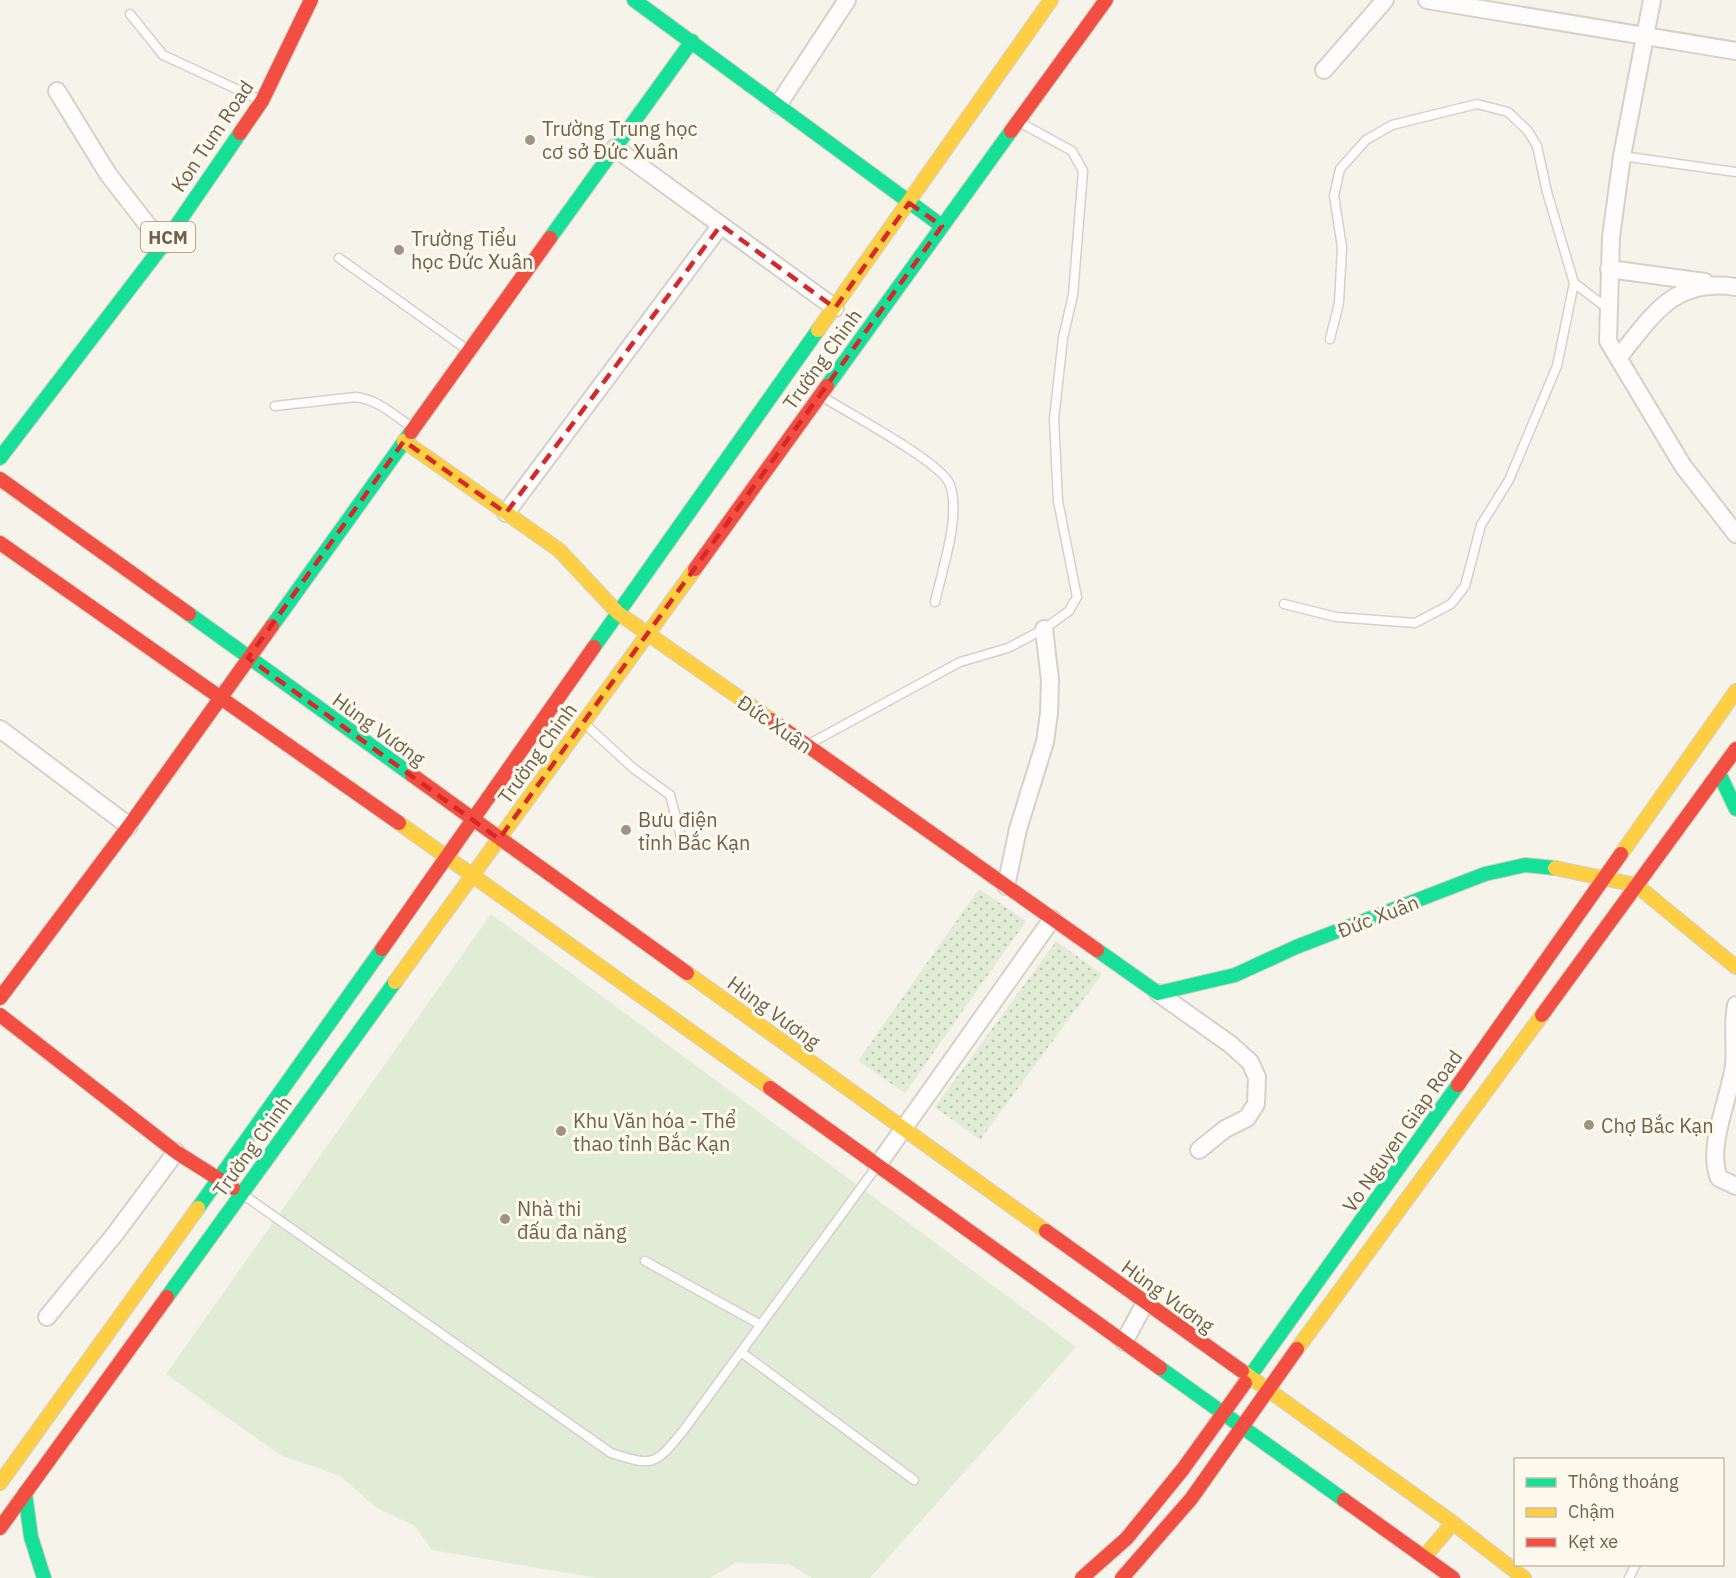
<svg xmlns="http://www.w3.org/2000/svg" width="1736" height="1578" font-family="'IBM Plex Sans',sans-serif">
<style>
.park{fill:url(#park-dots)}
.garden{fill:#e1ecd7}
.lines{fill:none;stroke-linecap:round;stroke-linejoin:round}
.lane-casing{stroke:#d5d0c9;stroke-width:11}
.street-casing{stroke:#d5d0c9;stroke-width:20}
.fast-casing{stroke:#d4cfc6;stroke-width:16}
.slow-casing{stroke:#d4cfc6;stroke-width:16}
.jam-casing{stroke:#d4cfc6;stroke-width:16}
.lane{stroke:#fefdfc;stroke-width:8}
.street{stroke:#fefdfc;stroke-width:16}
.fast{stroke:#16e098;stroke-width:14}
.slow{stroke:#ffcf43;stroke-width:14}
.jam{stroke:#f24e42;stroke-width:14}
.marked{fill:none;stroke:#d62828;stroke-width:4.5;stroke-dasharray:12 8;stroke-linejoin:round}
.poi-dot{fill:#a09385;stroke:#fdfaed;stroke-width:2}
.labels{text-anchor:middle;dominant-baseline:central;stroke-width:6;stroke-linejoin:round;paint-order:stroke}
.shield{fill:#fdfaed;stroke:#9c8e7e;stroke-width:1.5}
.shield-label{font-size:18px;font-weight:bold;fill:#72604e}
.poi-label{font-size:20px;fill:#72604e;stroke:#fdfaed;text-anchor:start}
.street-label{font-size:20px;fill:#72604e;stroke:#fdfaed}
</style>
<defs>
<pattern id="park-dots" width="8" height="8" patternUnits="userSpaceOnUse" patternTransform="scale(1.5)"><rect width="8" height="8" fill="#e1ecd7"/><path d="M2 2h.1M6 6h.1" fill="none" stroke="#bbc3b1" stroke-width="1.8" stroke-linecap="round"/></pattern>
</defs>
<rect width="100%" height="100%" fill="#f6f3eb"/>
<!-- park -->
<path class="park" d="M979 889 1026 921 905 1093 858 1061Z
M1056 941 1102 974 980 1140 935 1107Z"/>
<!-- garden -->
<path class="garden" d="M491 914 1076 1347 870 1578H812L789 1564 735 1563 710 1578H597L432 1550 415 1526 377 1508 340 1476 280 1455 166 1374Z"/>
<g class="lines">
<defs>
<path id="lane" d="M130 14 163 55 258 99
M1622 156 1736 172
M339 258 469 351
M1330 339 1339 303 1342 247 1334 196 1340 169 1366 140 1392 125 1477 104 1508 112 1528 131 1537 146 1547 192 1574 283 1607 308
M823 397C848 413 942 462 950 485 961 516 942 570 935 602
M275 406 356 397C379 400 395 416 413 428
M1284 604 1336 617 1415 623 1451 604 1465 586 1481 525 1509 480 1557 366 1574 283
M586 725 633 768 670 795 681 837
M809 744 960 662 1008 648 1044 629 1069 611 1077 597 1058 501 1054 419 1063 338 1073 295 1083 171 1072 151 1021 123
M245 1196 611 1453C654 1467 655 1465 683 1431L877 1166
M645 1261 761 1325
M741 1352 914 1480
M1629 1578 1636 1564"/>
<path id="street" d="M1427 0 1736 51
M1652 0 1622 156 1611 237 1608 341 1683 466 1736 534
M1324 70 1385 0
M57 91 108 174 163 245
M778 105 847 0
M615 148 835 308
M1609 269 1705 282
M1618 358C1653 315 1674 277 1736 287
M506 513 721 225
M0 729 129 826
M1006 886 1018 829 1045 742 1049 713 1050 680 1044 629
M1158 993 1230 1044 1250 1062 1257 1077 1256 1104 1247 1118 1225 1129 1199 1150
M1736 1005C1732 1025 1736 1045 1734 1065 1730 1098 1706 1146 1719 1178L1736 1186
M877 1166 1052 919
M47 1317 115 1234 176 1152
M1124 1342 1145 1303"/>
<path id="fast" d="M634 0 942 226
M550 238 692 41
M827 386 1011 131
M0 458 163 245 240 133
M189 614 412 775
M272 626 411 432
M594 647 818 330
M1719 773 1736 809
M1097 950 1158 993 1235 975 1296 947 1485 874 1525 865 1555 868
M198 1208 382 949
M167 1297 395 982
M1160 1368 1344 1500
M1245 1383 1458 1085
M25 1493 31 1537 44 1578"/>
<path id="slow" d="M818 330 1051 0
M404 441 559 550 618 613 771 720
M399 823 770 1088
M1621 854 1736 691
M1555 868 1636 885 1736 967
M687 973 1046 1231
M395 982 695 569
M1297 1349 1542 1015
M1242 1371 1453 1523 1524 1578
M0 1483 198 1208
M1424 1557 1453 1523"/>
<path id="jam" d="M1011 131 1106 0
M240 133 262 101 311 0
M411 432 550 238
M0 479 189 614
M0 543 399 823
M695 569 827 386
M771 720 1097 950
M412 775 687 973
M382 949 594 647
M0 998 129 826 272 626
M0 1015 176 1152 233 1188
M1542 1015 1736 749
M1458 1085 1621 854
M770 1088 1160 1368
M1046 1231 1242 1371
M1344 1500 1453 1578
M0 1528 167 1297
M1082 1578 1127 1538 1183 1469 1245 1383
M1122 1578 1191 1499 1297 1349"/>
</defs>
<!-- lane casing -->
<use href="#lane" class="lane-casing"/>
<!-- street casing -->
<use href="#street" class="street-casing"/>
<!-- fast casing -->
<use href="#fast" class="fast-casing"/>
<!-- slow casing -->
<use href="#slow" class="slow-casing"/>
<!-- jam casing -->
<use href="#jam" class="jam-casing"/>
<!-- lane -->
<use href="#lane" class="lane"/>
<!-- street -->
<use href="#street" class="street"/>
<!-- fast -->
<use href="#fast" class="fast"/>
<!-- slow -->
<use href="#slow" class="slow"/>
<!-- jam -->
<use href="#jam" class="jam"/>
</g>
<!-- marked area -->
<path class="marked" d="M909 203 942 226 499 839 248 658 404 441 506 513 721 225 835 308Z"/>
<!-- markers -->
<g class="poi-dot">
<circle cx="530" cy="140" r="6"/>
<circle cx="399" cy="250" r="6"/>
<circle cx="626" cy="830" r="6"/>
<circle cx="1589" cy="1125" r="6"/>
<circle cx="561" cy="1131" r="6"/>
<circle cx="505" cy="1219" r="6"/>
</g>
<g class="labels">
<!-- shield labels -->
<rect class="shield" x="141" y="222" width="54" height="30" rx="4.5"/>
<g class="shield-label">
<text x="168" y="237">HCM</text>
</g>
<!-- poi labels -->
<g class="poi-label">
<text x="542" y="128">Trường Trung học<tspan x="542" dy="23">cơ sở Đức Xuân</tspan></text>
<text x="411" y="238">Trường Tiểu<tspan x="411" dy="23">học Đức Xuân</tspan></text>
<text x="638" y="819">Bưu điện<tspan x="638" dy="23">tỉnh Bắc Kạn</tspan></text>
<text x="573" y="1120">Khu Văn hóa - Thể<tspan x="573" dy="23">thao tỉnh Bắc Kạn</tspan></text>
<text x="1601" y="1125">Chợ Bắc Kạn</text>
<text x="517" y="1208">Nhà thi<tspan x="517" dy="23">đấu đa năng</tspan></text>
</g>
<!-- street labels -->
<g class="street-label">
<text transform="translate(212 136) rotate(-56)">Kon Tum Road</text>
<text transform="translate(822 359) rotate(-54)">Trường Chinh</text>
<text transform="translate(775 724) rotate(35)">Đức Xuân</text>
<text transform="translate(379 729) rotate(36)">Hùng Vương</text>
<text transform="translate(537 753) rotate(-54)">Trường Chinh</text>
<text transform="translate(1378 916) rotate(-21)">Đức Xuân</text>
<text transform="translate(774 1012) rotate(36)">Hùng Vương</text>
<text transform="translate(1402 1131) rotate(-55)">Vo Nguyen Giap Road</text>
<text transform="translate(252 1146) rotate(-54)">Trường Chinh</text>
<text transform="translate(1168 1296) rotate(36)">Hùng Vương</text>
</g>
</g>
<!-- legend -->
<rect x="1514" y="1458" width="210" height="108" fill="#fdfaed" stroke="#c5bcad" stroke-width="1.5"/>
<rect x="1526" y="1478" width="30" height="9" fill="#16e098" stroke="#c5bcad" stroke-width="1.5"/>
<text x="1568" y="1488" font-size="18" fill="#72604e">Thông thoáng</text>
<rect x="1526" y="1508" width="30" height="9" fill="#ffcf43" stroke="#c5bcad" stroke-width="1.5"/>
<text x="1568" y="1518" font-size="18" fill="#72604e">Chậm</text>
<rect x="1526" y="1538" width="30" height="9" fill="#f24e42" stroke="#c5bcad" stroke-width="1.5"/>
<text x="1568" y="1548" font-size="18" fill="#72604e">Kẹt xe</text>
</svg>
